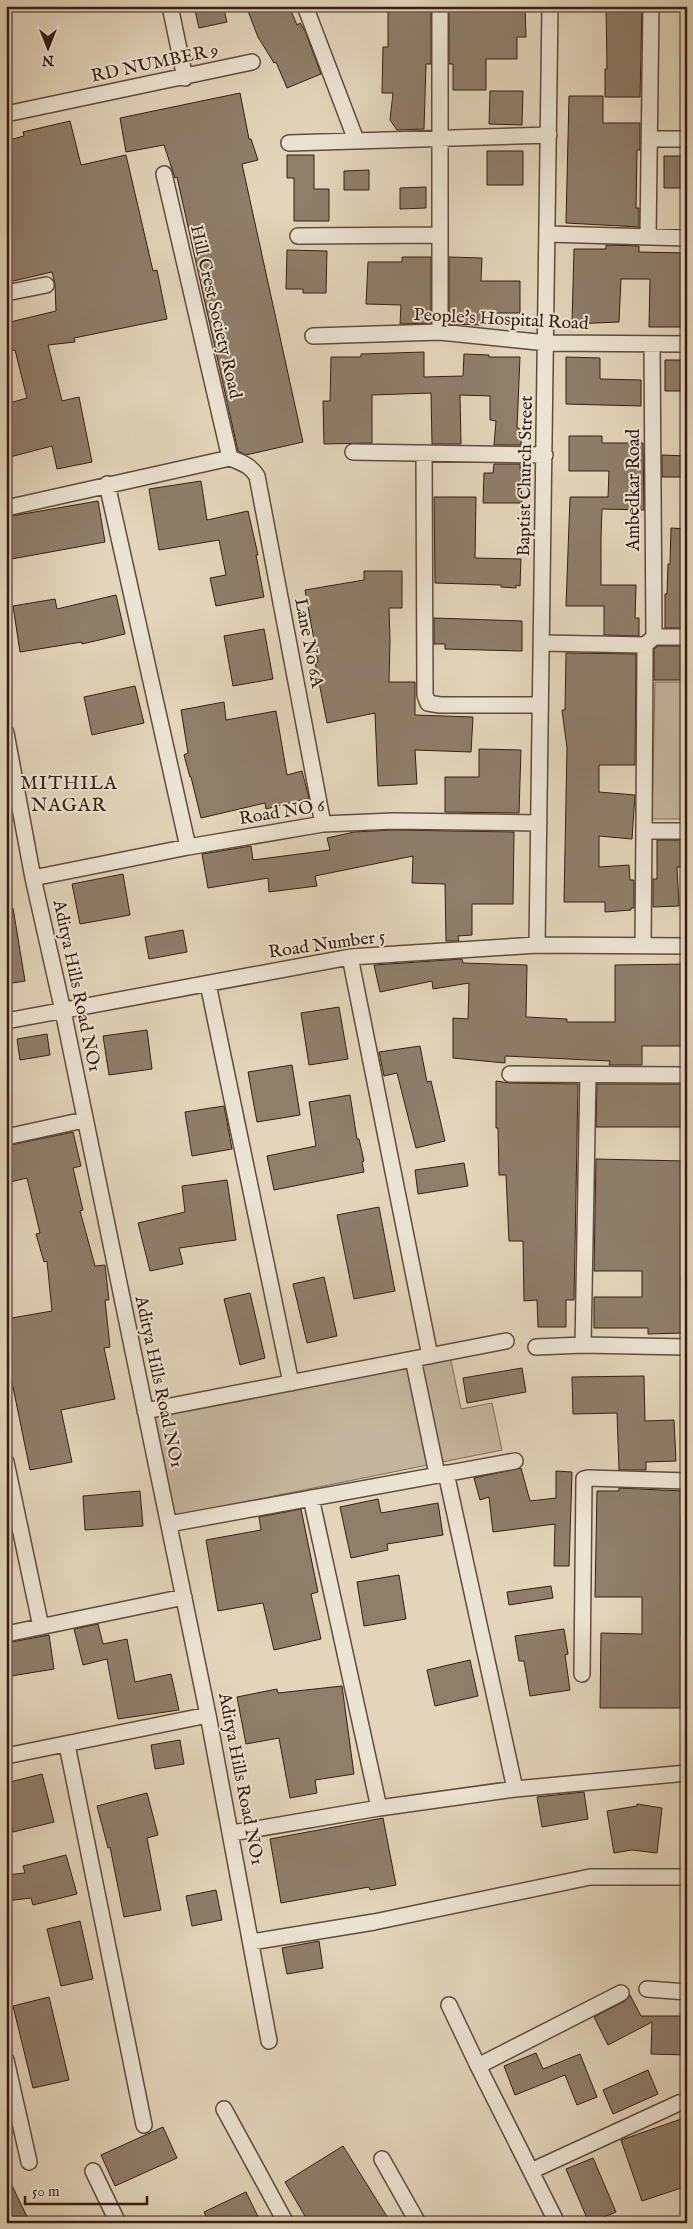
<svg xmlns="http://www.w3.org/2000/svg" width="693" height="2229" font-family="'IM FELL English',serif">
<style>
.green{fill:#c4b69e;stroke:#7c6a58}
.building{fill:#8e7e6a;stroke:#341f12}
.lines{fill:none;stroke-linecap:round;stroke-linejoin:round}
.street-casing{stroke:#604c3c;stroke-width:18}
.street{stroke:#ece4d3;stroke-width:15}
.labels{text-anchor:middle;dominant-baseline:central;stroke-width:4;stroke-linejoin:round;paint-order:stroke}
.street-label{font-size:18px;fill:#341f12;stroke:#ece4d3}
.neighbourhood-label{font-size:19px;letter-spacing:1px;fill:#341f12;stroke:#ece4d3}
</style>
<rect width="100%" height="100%" fill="#e2d5bb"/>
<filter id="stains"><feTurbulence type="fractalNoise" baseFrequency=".004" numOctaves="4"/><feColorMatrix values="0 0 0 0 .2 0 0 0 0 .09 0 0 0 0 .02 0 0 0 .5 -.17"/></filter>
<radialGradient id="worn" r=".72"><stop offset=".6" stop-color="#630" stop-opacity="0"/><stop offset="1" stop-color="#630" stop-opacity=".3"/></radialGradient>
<!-- green -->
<path class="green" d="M655 682H687V819H652Z
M450 1356 461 1409 492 1403 502 1450 175 1516 154 1415Z"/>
<!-- building -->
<path class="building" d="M194 6H223L227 22 199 28Z
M246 6H289L297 25 300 23 305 31 321 74 287 88 276 62 274 63 258 37Z
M388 6H431V64H426L424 129 397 130 390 120 393 93H382L383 47H388Z
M449 6H525L526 37H517V59H486V90H453V64H449Z
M606 6H642L640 97H605V69H607Z
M490 91H523L522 125 489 124Z
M240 93 249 139H251L258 160 242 164 303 442 246 455 238 451 177 177 175 178 164 145 126 152 120 118Z
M569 96H603V123H640V150H637L636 208H639V227L566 223Z
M70 121 81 165 126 155 153 271 157 270 167 319 74 338 75 342 48 345 62 401 79 397 92 462 57 469 52 446 6 458V404L27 398 15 350 6 352V323L56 311 55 284 52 272 9 282 6 272V141L24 136 23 132Z
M487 151H523V185H487Z
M287 155H314V189H329V221H294V178H287Z
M664 156H687V188H664Z
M369 170V190H344V171Z
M426 187V208L400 209V188Z
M606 245 639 246V252L687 253V327H649L650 279H621L619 322 572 324 574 249H606Z
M287 250 327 251 326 293H303V289H286Z
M402 257H431V323L400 324 401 305 366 304 368 262H402Z
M449 257 482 258 481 281H520V313H481V325L449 324Z
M424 352V377L463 376 464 354 489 355V357H520L517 428 522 429 521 445H494L496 421 490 420V396L460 395 461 444H432L431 393 372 395V443L324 444 323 401H330L331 357H361V354Z
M566 357 600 358V379L641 380V406L566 404Z
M665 360H687V391H665Z
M569 436H602V443H643L644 510 602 509 601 537V585H636L635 618H639V636L604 635V606H566L570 497H608L609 471H569Z
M662 455 687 456V477H662Z
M494 464H520L522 503H483L484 473H493Z
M201 481 207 520 248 511 258 555H256L264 597 216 606 210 578 226 575 219 540 159 550 149 489Z
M434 497H476L475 558 521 559 520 586 516 585V588L501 587V585L435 583Z
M98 501 105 542 6 560V517Z
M671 528 687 529V628H665V594H667L668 564H670Z
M364 571H402V608H389L390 640 389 682H415V715L473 717 471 752 415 750 417 784 378 786 375 713 327 723 315 662H318L305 590 364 580Z
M116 595 125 634 82 644V642L20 652 13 606 55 599 57 609Z
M434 618 522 621V651L445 649V644H434Z
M264 629 273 679 233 686 224 636Z
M658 646H687V680H654V649Z
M566 653 636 654 635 765H599V792L635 795 632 839 599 836V867L629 865 630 880H634V908H631V910L605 912V902H564L567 748 562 710H565Z
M135 686 144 723 92 735 84 697Z
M224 702 226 720 276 711 287 775 302 771 309 798 266 809 265 803 201 818 191 777H190L184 755 188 753 181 710Z
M479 749 521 750 519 813 445 812V777H479Z
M393 830 514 832 513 904H472V935L458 936 459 941H446L445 884 412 883 413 856 315 876 317 886 269 892 268 878 208 888 202 854 251 846 253 860 330 850 327 838 354 832Z
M657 840H687V867H677L679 906 653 907V879H657Z
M123 874 130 915 80 924 72 884Z
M13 908 25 981 6 984V909Z
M183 930 187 952 149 959 145 937Z
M462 959 463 963 527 965 526 1017 567 1019V1022H615V965L686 964 685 1046H642V1065H609L610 1061 505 1056V1063L453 1058V1018L468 1019 469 983 433 989 432 981 380 992 374 965Z
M339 1007 348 1059 309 1065 301 1013Z
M147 1030 152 1069 109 1075 103 1036Z
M47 1034 50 1055 20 1060 17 1039Z
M420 1046 427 1082 431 1081 445 1141 416 1148 397 1073 384 1076 379 1052Z
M292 1065 300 1115 257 1122 248 1072Z
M496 1081 510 1083 578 1084 574 1300H566V1327H538L537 1300 524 1301 523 1241H509L506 1175H499L498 1128H496Z
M597 1084H684V1127H596Z
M350 1095 357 1139H359L364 1161 362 1162 364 1172 274 1190 267 1156 316 1146 309 1102Z
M224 1106 232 1149 192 1156 185 1112Z
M73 1132 81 1166 73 1168 83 1210 80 1211 95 1266 105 1265 109 1300H105L110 1347 104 1348 115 1399 61 1410 72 1462 30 1470 6 1353V1319L52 1311 47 1261 44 1262 36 1234 40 1233 27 1178 6 1183V1146Z
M596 1159 684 1161V1275H681L683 1333 648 1334V1328H594V1297H642V1271H594Z
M464 1163 468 1186 418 1194 415 1170Z
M227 1180 236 1240 179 1248 183 1264 150 1271 138 1223 185 1212 182 1186Z
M379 1207 395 1291 354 1299 337 1215Z
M324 1277 337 1336 307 1343 293 1284Z
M250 1293 265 1358 240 1365 224 1299Z
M522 1368 526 1392 467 1403 463 1378Z
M644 1376 645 1421 674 1420 676 1461 646 1462V1470H619L617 1413 573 1414 572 1377Z
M521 1468 530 1501 556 1498V1471L572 1472 569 1566H554L555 1524 493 1532 489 1497 480 1500 474 1478Z
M619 1488 683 1491V1515H681V1634H686L685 1708H600L601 1633 642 1634V1597H595L597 1491H619Z
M140 1491 143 1526 85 1530 83 1496Z
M378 1499 381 1513 438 1503 443 1535 387 1544 388 1550 351 1558 340 1507Z
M301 1509 318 1592 311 1594 321 1639 274 1650 263 1603 218 1611 206 1540 261 1530 259 1517Z
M399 1575 406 1619 364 1626 357 1582Z
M551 1586 553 1598 509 1605 507 1592Z
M98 1624 103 1644 127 1639 135 1682 171 1674 179 1710 118 1719 107 1659 83 1665 74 1629Z
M564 1629 568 1654 565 1655 570 1690 530 1696 524 1661H519L515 1636Z
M49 1635 54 1669 11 1676 6 1643Z
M470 1660 478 1696 435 1706 427 1670Z
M342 1686 354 1774 315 1780 317 1793 290 1798 279 1738 246 1744 237 1697 277 1689 278 1693Z
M180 1740 184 1764 155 1769 151 1745Z
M42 1774 54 1822 13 1832 6 1804V1783Z
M584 1792 588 1819 542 1827 537 1797Z
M147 1793 158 1835 147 1838 161 1910 124 1917 110 1847 108 1848 97 1806Z
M637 1804 662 1808 657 1853 632 1850 614 1853 607 1811 637 1806Z
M383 1818 396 1885 370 1890 369 1887 281 1903 270 1839Z
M66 1855 77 1894 33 1905 31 1898 6 1901V1875L25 1873 23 1866Z
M216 1890 222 1920 192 1926 186 1896Z
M80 1921 93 1979 61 1986 47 1929Z
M319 1941 323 1968 287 1974 282 1948Z
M630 1995 641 2016H687V2055L651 2054 652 2022 608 2045 594 2017 625 2001Z
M49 1997 69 2080 33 2088 13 2006Z
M536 2053 543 2069 580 2054 597 2097 577 2105 565 2075 515 2095 504 2066Z
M648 2070 658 2094 613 2114 603 2090Z
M687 2117V2186L642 2201 621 2140Z
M163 2127 177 2158 115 2186 101 2155Z
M343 2146 391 2223H309L285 2182Z
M593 2158 616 2212 589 2223 566 2169Z
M6 2173 30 2223H6Z
M246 2192 261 2223H209L204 2212Z"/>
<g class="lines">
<defs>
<path id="street" d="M170 6 185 78
M305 6 356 140
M6 114 252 62
M649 139H687
M289 143 549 135
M164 174 230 458
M548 234 687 238
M298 236 440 235
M648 237 651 6
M6 293 46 285
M440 332V6
M313 336 440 332 547 343 687 344
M652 344 654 637
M353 452 545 455
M424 453 425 695 428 703 440 705H540
M107 484 188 847
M6 508 230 458C242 463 250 465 257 476L323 824
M542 643 645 645 654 637H687
M645 645 644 831H687
M6 733 33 878 63 1011 208 1715 269 2041
M33 878 188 847 323 824 393 821 539 823
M643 944 644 831
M537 945 550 6
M350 957 430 1356
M208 984 291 1383
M6 1021 350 957 537 945 687 946
M510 1074 687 1075
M6 1137 84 1120
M583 1345 588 1075
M536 1347 583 1345 687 1347
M413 1359 437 1474
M145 1411 506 1341
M6 1462 41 1627
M446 1473 515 1789
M311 1498 379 1808
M169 1524 515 1461
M6 1634 184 1597
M582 1674 584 1479 588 1478 687 1481
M67 1745 144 2125
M6 1756 208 1715
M232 1833 379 1808 515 1789 687 1773
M252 1942 374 1922 590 1877H687
M647 1989 687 1992
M449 2005 478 2066
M6 2060 29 2162
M224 2109 286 2223
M382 2159 418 2223
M93 2171 118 2223
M531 2171 679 2103 687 2102
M557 2223 478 2066 621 1993"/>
</defs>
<!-- street casing -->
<use href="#street" class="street-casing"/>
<!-- street -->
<use href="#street" class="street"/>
</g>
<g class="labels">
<!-- street labels -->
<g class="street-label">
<text transform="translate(155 64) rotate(-12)">RD NUMBER 9</text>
<text transform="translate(215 312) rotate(77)">Hill Crest Society Road</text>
<text transform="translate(501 320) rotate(3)">People's Hospital Road</text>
<text transform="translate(526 476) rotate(-89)">Baptist Church Street</text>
<text transform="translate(634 490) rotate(-90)">Ambedkar Road</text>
<text transform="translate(308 643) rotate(79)">Lane No 6A</text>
<text transform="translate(282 813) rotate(-9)">Road NO 6</text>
<text transform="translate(327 945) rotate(-8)">Road Number 5</text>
<text transform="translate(76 986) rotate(78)">Aditya Hills Road NO1</text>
<text transform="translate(158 1382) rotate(78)">Aditya Hills Road NO1</text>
<text transform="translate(240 1779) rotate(79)">Aditya Hills Road NO1</text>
</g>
<!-- neighbourhood labels -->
<g class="neighbourhood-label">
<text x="69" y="784">MITHILA<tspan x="69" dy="22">NAGAR</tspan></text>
</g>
</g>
<!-- margin -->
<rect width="693" height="2229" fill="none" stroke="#e2d5bb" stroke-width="25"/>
<rect x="8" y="8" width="678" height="2214" fill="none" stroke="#341f12" stroke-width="2.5"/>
<rect x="12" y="12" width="668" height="2204" fill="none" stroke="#341f12"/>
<!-- north arrow -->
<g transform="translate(48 48) rotate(180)" stroke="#ece4d3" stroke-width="4" paint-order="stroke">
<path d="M0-4L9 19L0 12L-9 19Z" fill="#341f12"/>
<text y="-8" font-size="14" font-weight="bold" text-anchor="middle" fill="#341f12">N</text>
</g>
<!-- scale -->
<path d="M25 2196v8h122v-8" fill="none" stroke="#341f12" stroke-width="2.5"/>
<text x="32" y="2196" font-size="15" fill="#341f12" stroke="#ece4d3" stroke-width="4" paint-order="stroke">50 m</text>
<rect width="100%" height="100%" filter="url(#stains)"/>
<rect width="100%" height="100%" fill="url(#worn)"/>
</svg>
